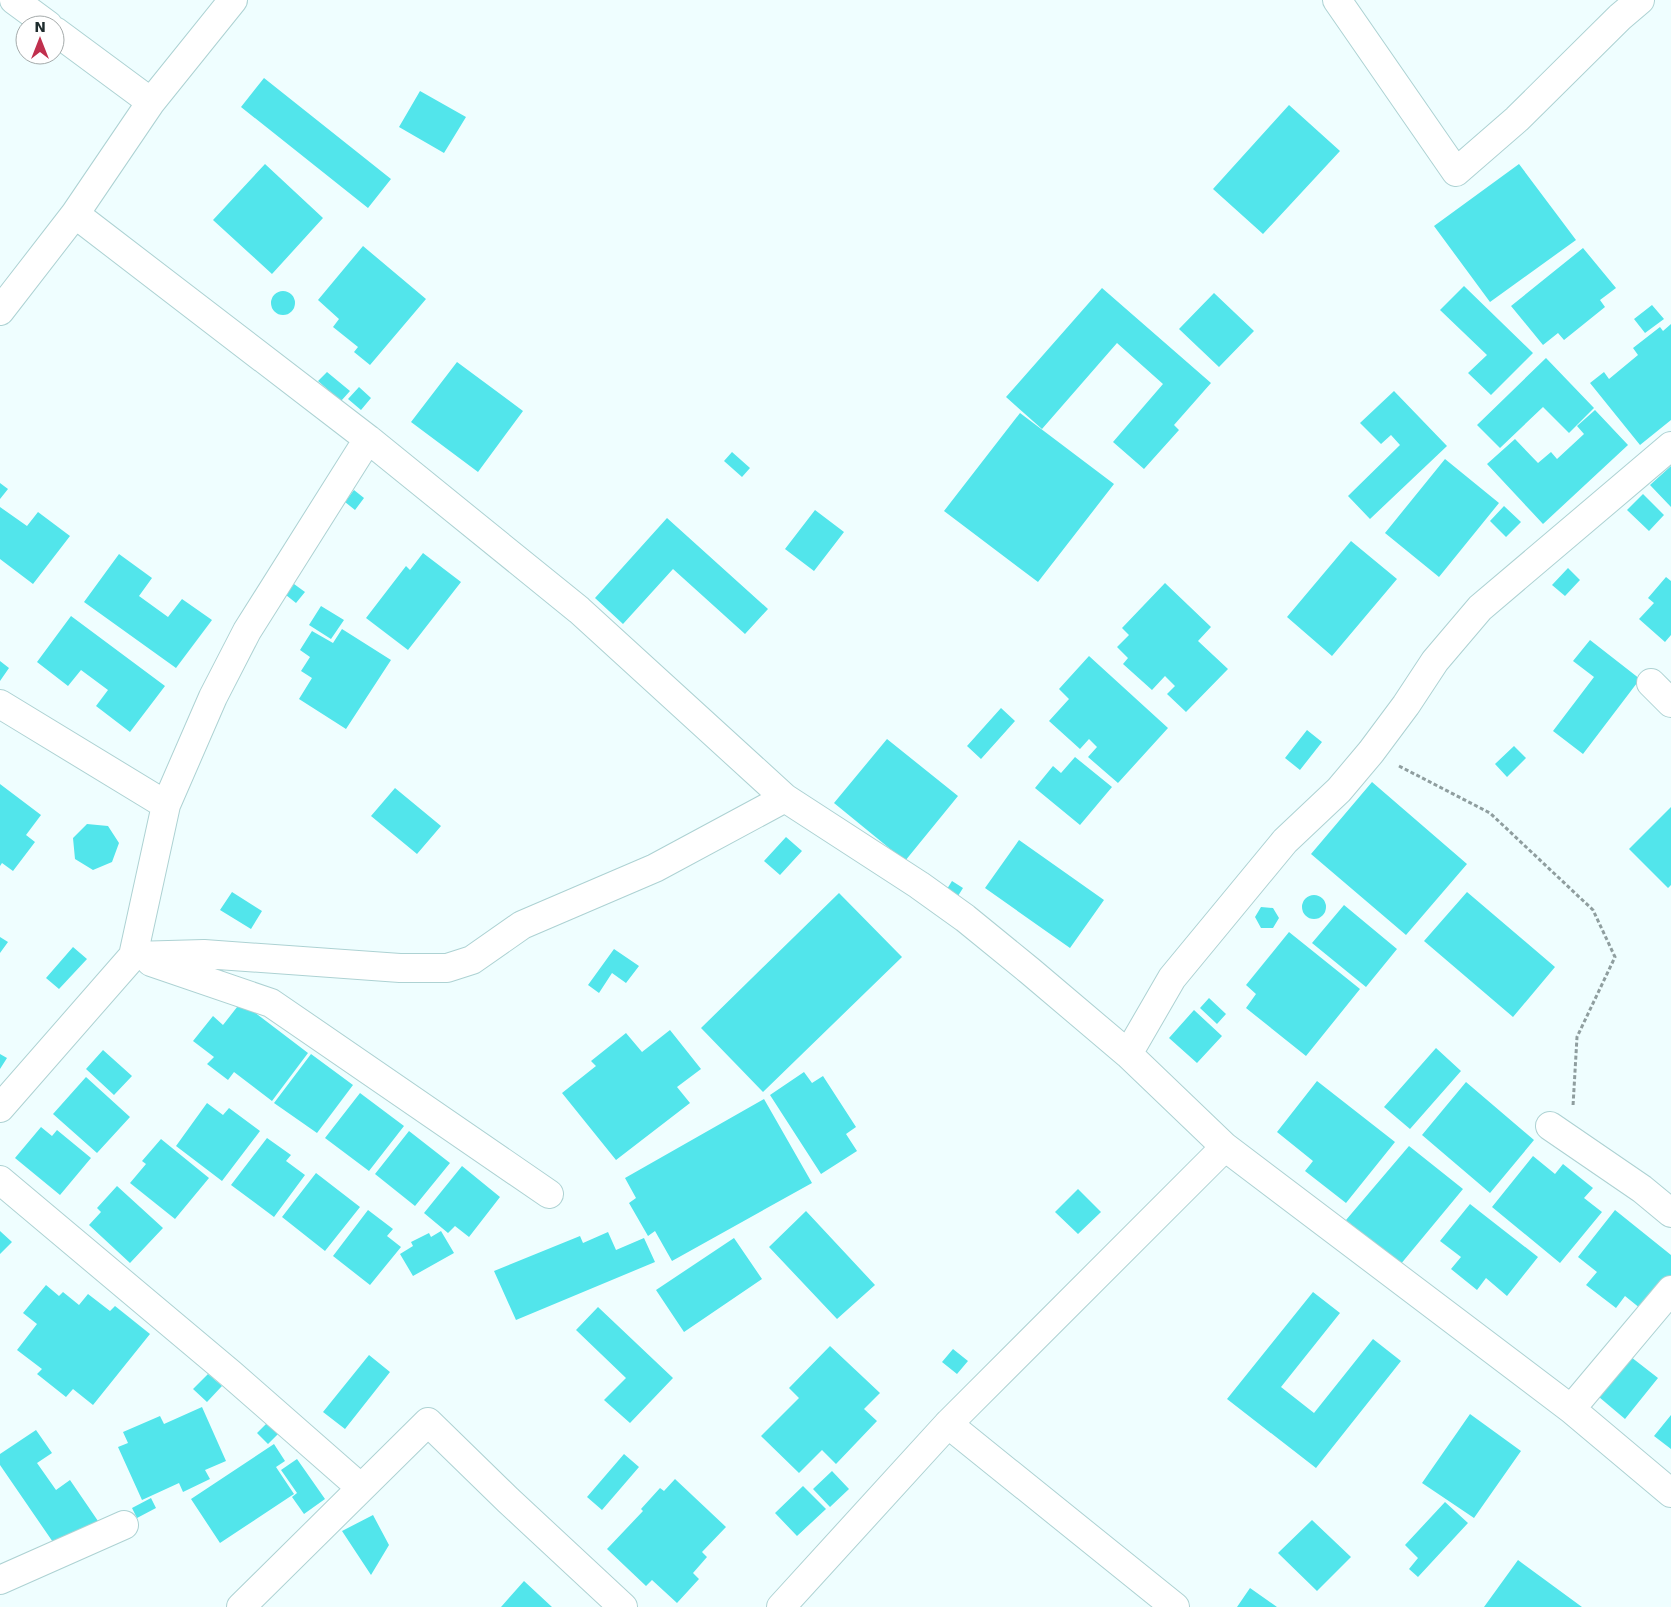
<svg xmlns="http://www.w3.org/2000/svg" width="1671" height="1607" font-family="'DejaVu Sans',sans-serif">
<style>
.building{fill:#52e5eb}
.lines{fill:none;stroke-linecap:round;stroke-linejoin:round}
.street-casing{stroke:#add2d3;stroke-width:30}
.path{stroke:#8f9e9f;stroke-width:3;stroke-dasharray:4 2.5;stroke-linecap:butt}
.street{stroke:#fff;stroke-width:28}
</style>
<rect width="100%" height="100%" fill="#effeff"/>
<!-- building -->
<path class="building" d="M264 78 391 179 368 208 241 107Z
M420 91 466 117 444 153 399 127Z
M1289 105 1340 151 1263 234 1213 189Z
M265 164 323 218 272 274 213 220Z
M1519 164 1576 240 1490 302 1434 226Z
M363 246 426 299 370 365 354 352 358 347 333 327 339 319 318 300Z
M1583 248 1616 288 1600 300 1605 307 1564 340 1558 333 1543 345 1511 306Z
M1464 286 1533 353 1491 395 1468 373 1487 355 1440 310Z
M1102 288 1211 383 1174 425 1179 430 1144 469 1113 442 1163 384 1117 343 1042 429 1006 397Z
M271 303a12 12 0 1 1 24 0a12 12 0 1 1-24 0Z
M1214 293 1254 331 1219 367 1179 329Z
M1652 305 1664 319 1645 333 1634 319Z
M1671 324V420L1640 445 1590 383 1604 372 1609 379 1638 355 1633 348 1660 327 1663 331Z
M1546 358 1594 408 1569 433 1543 407 1500 448 1477 425Z
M457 362 523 411 478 472 411 422Z
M327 372 350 391 341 401 318 381Z
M359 387 371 398 361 410 348 399Z
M1394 391 1447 446 1370 519 1348 496 1400 445 1391 435 1381 444 1360 423Z
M1595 410 1628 445 1543 524 1487 464 1515 439 1538 463 1551 452 1557 459 1584 434 1577 426Z
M1020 413 1114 484 1038 582 944 511Z
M732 452 750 468 742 477 724 461Z
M1445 459 1499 503 1439 577 1385 533Z
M1671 466V507L1650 485Z
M0 483 8 489 0 499Z
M354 490 364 498 355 510 345 502Z
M1643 494 1664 515 1649 531 1627 510Z
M1504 506 1521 522 1506 537 1490 521Z
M0 507 27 526 38 512 70 536 33 584 0 559Z
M815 510 844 532 814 571 785 549Z
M667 518 768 609 745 634 673 569 623 624 595 598Z
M1351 541 1397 579 1332 656 1287 617Z
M423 553 461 582 408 650 366 618 406 566 410 570Z
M119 554 152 578 139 596 168 617 182 599 212 620 176 668 84 602Z
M1568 568 1580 580 1565 596 1552 585Z
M1666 577 1671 581V635L1665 642 1639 619 1654 603 1648 598Z
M1165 583 1211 627 1198 641 1228 669 1186 712 1167 694 1175 686 1165 676 1152 690 1123 664 1128 658 1117 647 1129 635 1122 628Z
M294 584 305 592 296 603 286 595Z
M321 606 344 620 331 639 309 625Z
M71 616 165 686 130 732 96 706 108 690 81 670 68 686 37 662Z
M342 629 391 660 346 729 299 699 312 678 301 671 310 657 300 650 312 631 333 643Z
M1590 640 1640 679 1583 754 1553 731 1594 677 1573 661Z
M1089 656 1168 728 1118 783 1088 757 1097 747 1089 739 1080 749 1049 721 1069 699 1059 689Z
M0 661 9 668 0 681Z
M1001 708 1015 721 981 759 967 746Z
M1307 730 1322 742 1300 770 1285 758Z
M887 739 958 796 905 861 834 803Z
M1514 746 1526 758 1507 777 1495 764Z
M1075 757 1112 787 1080 825 1035 788 1053 766 1061 773Z
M1372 782 1467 864 1406 935 1311 854Z
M0 784 41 815 26 835 35 842 13 871 2 863 0 866Z
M395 788 441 826 417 854 371 816Z
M1671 807V885L1668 888 1629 849Z
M87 824 108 826 119 843 112 862 93 870 75 859 73 838Z
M786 837 802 851 780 875 764 861Z
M1019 840 1104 900 1070 948 985 888Z
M952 881 963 888 958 896 947 889Z
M232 892 262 911 251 929 220 910Z
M1467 892 1555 967 1513 1017 1424 941Z
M839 893 902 957 763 1092 701 1028Z
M1302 907a12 12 0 1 1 24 0a12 12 0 1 1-24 0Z
M1344 905 1397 949 1366 987 1312 943Z
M1261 907 1273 908 1279 918 1273 928H1261L1255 917Z
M1289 932 1360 989 1306 1056 1246 1008 1256 994 1246 985Z
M0 937 8 942 0 953Z
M73 947 87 959 59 989 46 978Z
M614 949 639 966 626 983 612 973 599 993 588 985Z
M1209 998 1226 1014 1217 1024 1200 1008Z
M241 1002 308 1053 272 1101 234 1072 228 1080 207 1064 214 1057 193 1041 213 1016 223 1025Z
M1194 1010 1222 1036 1197 1063 1169 1038Z
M670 1030 701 1069 677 1087 690 1103 616 1160 562 1093 596 1066 591 1061 626 1033 642 1052Z
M1436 1048 1461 1071 1410 1129 1384 1107Z
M103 1050 132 1076 114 1095 86 1069Z
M0 1054 7 1058 0 1069Z
M311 1054 353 1085 317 1133 274 1103Z
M804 1072 812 1083 823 1076 856 1127 846 1134 857 1151 821 1174 770 1095Z
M86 1077 130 1117 97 1153 53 1114Z
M1317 1081 1395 1142 1346 1203 1305 1171 1313 1161 1277 1132Z
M1466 1082 1534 1140 1490 1193 1422 1135Z
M360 1093 404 1126 369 1171 325 1138Z
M764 1099 812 1183 672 1261 655 1231 648 1236 629 1203 636 1198 625 1178Z
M207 1103 223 1115 229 1108 260 1131 222 1181 176 1146Z
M41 1127 52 1136 57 1130 91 1158 60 1195 15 1158Z
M409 1131 450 1163 415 1206 375 1174Z
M267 1138 291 1155 286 1161 305 1175 274 1217 231 1185Z
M161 1139 209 1178 175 1219 130 1183 146 1164 142 1161Z
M1409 1146 1463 1189 1400 1265 1346 1220Z
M1533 1156 1555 1174 1563 1164 1593 1188 1584 1198 1602 1212 1560 1263 1492 1207Z
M462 1166 500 1197 469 1237 455 1226 448 1233 424 1213Z
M316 1173 360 1207 325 1251 282 1217Z
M117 1186 163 1228 130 1263 89 1225 101 1212 97 1208Z
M1078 1189 1101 1212 1078 1234 1055 1212Z
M1470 1204 1538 1257 1507 1296 1486 1278 1477 1290 1451 1269 1461 1257 1440 1241Z
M368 1210 393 1229 387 1236 401 1247 370 1285 333 1256Z
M1615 1210 1671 1255V1282L1646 1313 1625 1296 1616 1308 1586 1285 1597 1272 1578 1257Z
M806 1211 875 1285 837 1319 769 1247Z
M0 1231 12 1242 0 1254Z
M441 1231 454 1253 413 1276 400 1254 413 1246 411 1242 429 1233 431 1237Z
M608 1232 616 1250 644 1238 655 1262 516 1320 494 1271 580 1236 583 1243Z
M734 1238 762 1279 684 1332 656 1290Z
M46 1285 59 1296 63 1292 79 1305 88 1294 110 1311 115 1306 150 1334 93 1405 73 1389 66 1397 37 1374 42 1369 17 1350 37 1324 23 1313Z
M1313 1292 1340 1313 1281 1387 1314 1413 1373 1339 1401 1361 1316 1468 1227 1399Z
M598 1307 673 1378 630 1423 604 1400 626 1378 576 1330Z
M830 1346 880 1393 864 1409 877 1421 836 1464 822 1450 799 1473 761 1436 799 1398 789 1388Z
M953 1349 968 1361 957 1374 942 1362Z
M369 1355 390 1372 345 1429 323 1412Z
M1631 1357 1658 1378 1625 1419 1599 1397Z
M208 1374 222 1386 207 1402 193 1389Z
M202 1407 226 1461 205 1470 210 1479 183 1492 179 1483 142 1500 118 1447 128 1443 123 1432 160 1416 164 1424Z
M1470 1414 1521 1451 1474 1518 1422 1483Z
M1671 1415V1449L1654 1436Z
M267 1423 278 1434 268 1444 257 1433Z
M36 1430 52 1453 37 1463 56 1490 70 1480 98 1521 57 1548 0 1465V1454Z
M274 1444 285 1461 276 1467 294 1494 220 1543 191 1499Z
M624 1454 639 1467 602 1510 587 1497Z
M297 1459 325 1499 304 1514 292 1497 297 1493 281 1470Z
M832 1471 849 1489 830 1507 813 1489Z
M675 1479 726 1527 702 1552 707 1557 693 1573 699 1579 677 1603 652 1580 646 1586 607 1549 643 1511 641 1509 660 1488 664 1491Z
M803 1486 826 1509 797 1536 775 1513Z
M151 1498 156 1508 137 1518 132 1508Z
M1445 1502 1468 1523 1418 1577 1409 1569 1418 1558 1405 1545Z
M373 1515 389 1545 371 1575 342 1531Z
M1312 1520 1351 1557 1317 1591 1278 1553Z
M1518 1560 1582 1607H1484Z
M524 1581 552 1607H501Z
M1250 1588 1277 1607H1237Z"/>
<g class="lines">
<defs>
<path id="street" d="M14 0 48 25
M1337 0 1456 172 1517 119 1620 17 1640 0
M55 31 151 102
M75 214 368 439 579 610 785 798 919 885 965 918 1030 971 1128 1054 1225 1147 1571 1409 1671 1493
M0 311 75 214 151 102 233 0
M1651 683 1671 703
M0 704 166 805
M133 956 204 954 400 968H447L472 960 522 925 655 868 785 798
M151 962 271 1003 549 1194
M1128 1054 1172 978 1285 841 1339 790 1371 752 1406 705 1435 661 1480 608 1671 446
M0 1108 133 956 166 805 213 697 247 631 368 439
M1550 1126 1642 1189 1671 1213
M0 1180 231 1374 361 1488
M1571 1409 1671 1290
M948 1424 1175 1607
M0 1580 124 1525
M241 1607 428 1422 508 1500 623 1607
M781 1607 948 1424 1225 1147"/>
</defs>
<!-- street casing -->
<use href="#street" class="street-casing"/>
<!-- path -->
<path class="path" d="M1399 766 1490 813 1593 910 1615 957 1577 1037 1573 1106"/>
<!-- street -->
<use href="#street" class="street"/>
</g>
<!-- north arrow -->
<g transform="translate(40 40)"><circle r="24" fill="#ffffff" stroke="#a5abab"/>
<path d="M0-4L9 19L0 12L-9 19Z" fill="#c0304e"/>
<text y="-8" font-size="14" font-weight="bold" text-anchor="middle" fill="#1e2c2d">N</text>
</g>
</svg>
